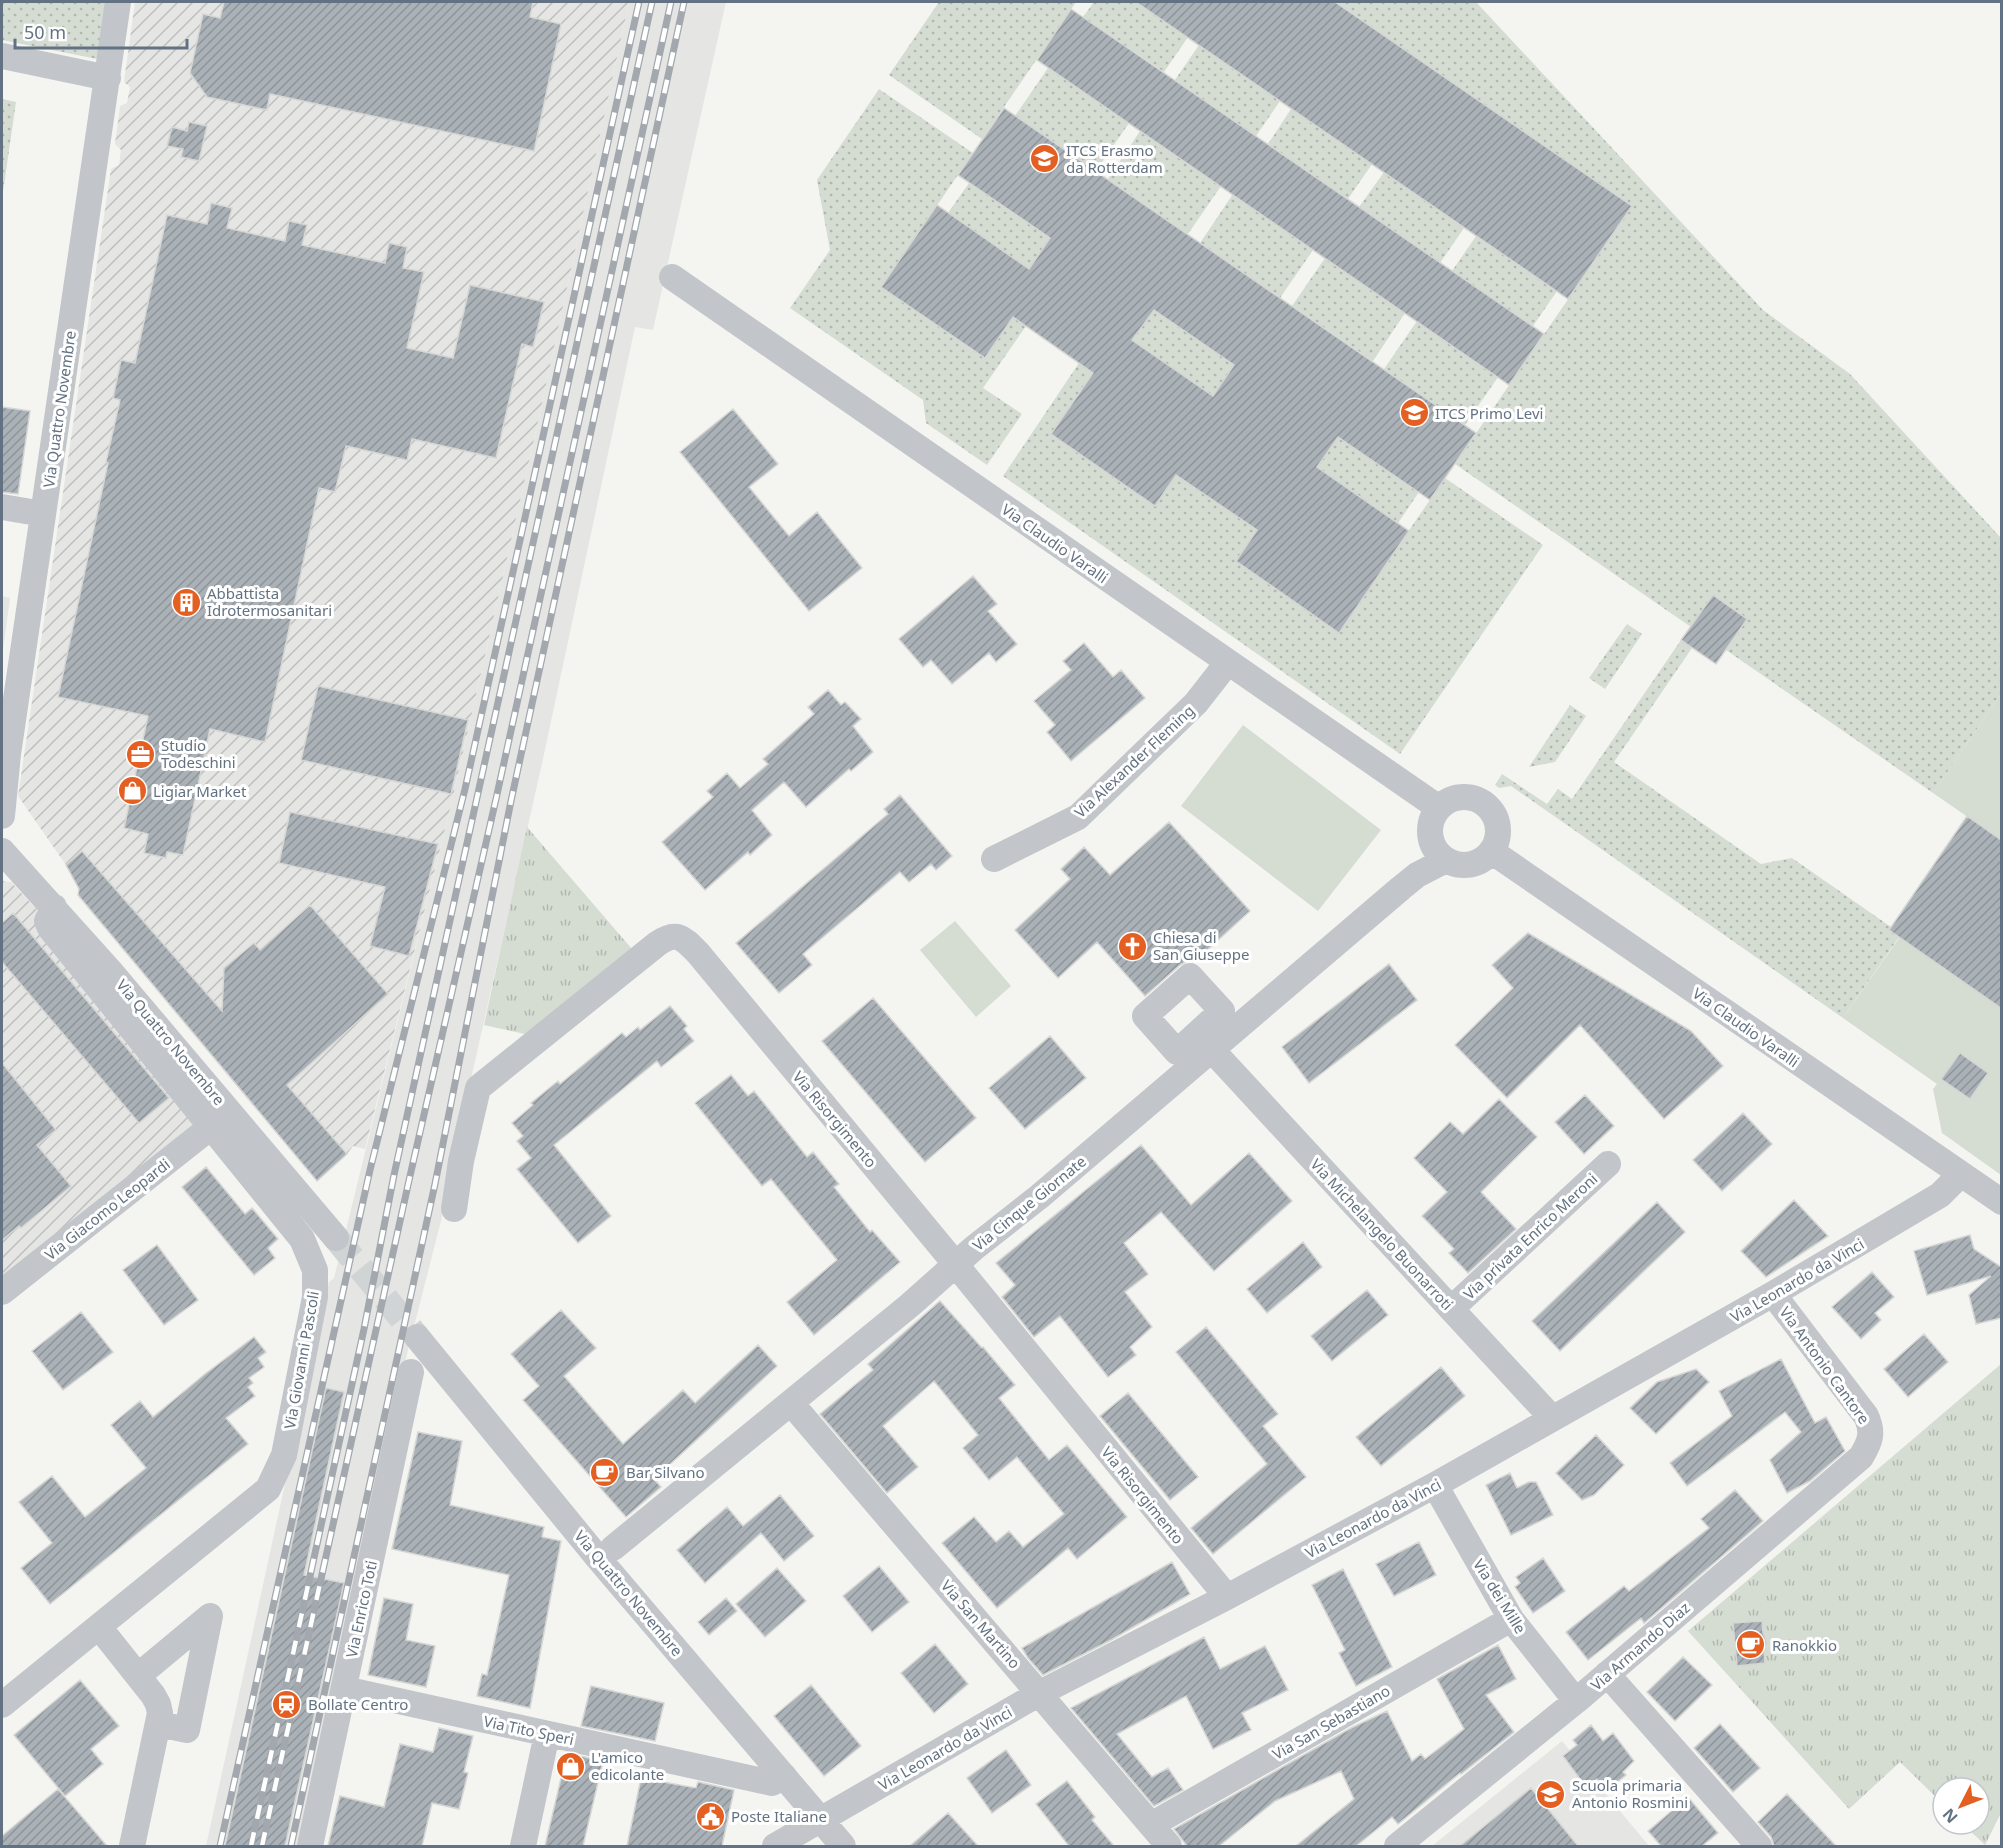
<svg xmlns="http://www.w3.org/2000/svg" width="2003" height="1848" font-family="'Noto Sans',sans-serif">
<style>
.built{fill:#e5e6e4}
.industrial{fill:url(#industrial-furrows)}
.grass{fill:url(#grass-dots)}
.park{fill:url(#park-tufts)}
.garden{fill:#d5dcd2}
.building{fill:url(#building-hatch);stroke:#d6d6d4;stroke-width:1.5;fill-rule:evenodd}
.lines{fill:none;stroke-linecap:round;stroke-linejoin:round}
.minor-tunnel{stroke:#d0d4d5;stroke-width:26;stroke-dasharray:26 13;stroke-linecap:butt}
.minor{stroke:#c2c5c9;stroke-width:26}
.rail-casing{stroke:#a2a8ae;stroke-width:7}
.rail{stroke:#fff;stroke-width:4.5;stroke-dasharray:14;stroke-linecap:butt}
.labels{text-anchor:middle;dominant-baseline:central;stroke-width:6;stroke-linejoin:round;paint-order:stroke}
.poi-label{font-size:15px;fill:#637282;stroke:#fff;text-anchor:start}
.street-label{font-size:15px;fill:#637282;stroke:#fff}
</style>
<defs>
<pattern id="industrial-furrows" width="10" height="10" patternUnits="userSpaceOnUse" patternTransform="scale(1.5)"><rect width="10" height="10" fill="#e5e6e4"/><path d="M-1 1l2-2M0 10L10 0M9 11l2-2" fill="none" stroke="#bdbfbe"/></pattern>
<pattern id="grass-dots" width="8" height="8" patternUnits="userSpaceOnUse" patternTransform="scale(1.5)"><rect width="8" height="8" fill="#d5dcd2"/><path d="M2 2h.1M6 6h.1" fill="none" stroke="#b0b7b0" stroke-width="1.8" stroke-linecap="round"/></pattern>
<pattern id="park-tufts" width="24" height="20" patternUnits="userSpaceOnUse" patternTransform="scale(1.5)"><rect width="24" height="20" fill="#d5dcd2"/><path d="M3 7l-1-3M5 7V3M7 7l1-3M15 17l-1-3M17 17v-4M19 17l1-3" fill="none" stroke="#b0b7b0"/></pattern>
<pattern id="building-hatch" width="6" height="6" patternUnits="userSpaceOnUse" patternTransform="scale(1.5)"><rect width="6" height="6" fill="#aab1b7"/><path d="M-1 1l2-2M0 6l6-6M5 7l2-2" fill="none" stroke="#8e949a"/></pattern>
</defs>
<rect width="100%" height="100%" fill="#f4f5f1"/>
<!-- built -->
<path class="built" d="M629 2H726L653 330 635 327 543 759 453 1159 445 1205 405 1362 305 1846H206L329 1282 334 1278 452 801 537 426Z
M2 596 10 598 2 657Z
M1562 1741 1649 1846H1432Z"/>
<!-- industrial -->
<path class="industrial" d="M135 2H629L537 426 452 801 365 1149 353 1146 347 1154 317 1181 78 895 79 889 66 865 18 796 111 169 119 165 121 150 115 144 120 106 127 103 130 87 124 82Z
M2 881 11 882 83 959 215 1117 2 1281Z"/>
<!-- grass -->
<path class="grass" d="M2 2H110L102 60 2 40Z
M939 2H1076L982 139 889 75Z
M1094 2H1136L1188 37 1164 72 1083 17Z
M1335 2H1476L1763 310 1850 374 2001 538V694L1933 793 1726 650 1747 619 1713 595 1691 627 1455 464 1632 206Z
M1199 45 1280 101 1256 136 1175 80Z
M1048 68 1129 123 1096 171 1015 116Z
M879 89 973 153 881 287 984 358 1012 317 1026 326 983 388 1022 414 987 465 926 423 923 400 790 308 830 250 817 180Z
M2 99 16 102 2 199Z
M1291 109 1372 164 1348 199 1268 144Z
M1140 131 1221 186 1188 234 1108 179Z
M1384 172 1464 228 1440 263 1359 207Z
M969 183 1036 229 1055 231 1029 269 948 213Z
M1233 194 1313 250 1280 298 1200 243Z
M1476 236 1557 291 1533 326 1452 271Z
M1325 258 1405 313 1373 361 1292 306Z
M1154 310 1234 365 1213 396 1132 340Z
M1417 321 1498 377 1465 425 1384 369Z
M1079 363 1093 373 1051 434 1154 505 1176 475 1257 530 1236 561 1339 632 1445 478 1543 545 1400 754 1003 476Z
M1343 430 1351 445 1419 492 1398 523 1317 467Z
M1627 624 1642 634 1605 689 1589 678Z
M1681 640 1692 648 1614 762 1761 864 1792 858 1891 927 1899 937 1843 1018 1511 786 1499 788 1495 785 1502 774 1547 804 1558 789 1572 799Z
M1570 705 1586 716 1555 762 1529 767Z"/>
<!-- park -->
<path class="park" d="M527 827 632 949 525 1034 484 1025Z
M2001 1364 2002 1811 1985 1845 1963 1824H1979V1788H1943V1804L1900 1762 1849 1809 1688 1631Z"/>
<!-- garden -->
<path class="garden" d="M2001 694V840L1933 793Z
M1243 725 1381 830 1318 911 1181 806Z
M1957 830 2001 861V1175L1942 1133 1933 1089 1937 1084 1843 1018 1899 938 1889 930Z
M955 921 1011 986 976 1017 920 950Z"/>
<!-- building -->
<path class="building" d="M224 2H533L530 17 561 24 534 151 270 94 267 110 207 97 190 73 203 14 220 18Z
M1136 2H1335L1632 206 1568 299Z
M1071 9 1544 334 1509 385 1037 60Z
M1004 108 1476 433 1430 500 1338 437 1317 467 1409 531 1339 633 1236 561 1257 530 1176 475 1155 506 1051 434 1093 373 1013 317 985 358 881 287 937 205 1029 269 1050 238 958 175ZM1154 310 1234 365 1213 396 1132 340Z
M189 122 207 126 199 161 181 157 183 149 167 146 172 127 187 131Z
M211 203 232 208 227 228 285 241 289 221 307 225 302 245 385 263 389 243 407 247 403 268 424 272 407 348 453 358 470 285 544 302 533 347 522 344 496 458 412 439 407 460 346 446 335 492 319 488 265 742 210 729 183 855 167 852 166 858 144 853 148 834 124 828 148 716 58 697 108 463 106 462 120 400 113 398 121 360 135 363 167 215 207 224Z
M2 407 30 411 18 494 2 492Z
M733 409 778 464 749 487 789 536 817 512 862 568 809 611 680 452Z
M973 576 997 604 988 611 1017 644 996 662 989 653 952 684 931 660 923 667 899 639Z
M1713 595 1747 619 1716 664 1681 640Z
M1084 643 1113 677 1121 670 1145 698 1071 761 1047 732 1055 725 1034 701 1071 670 1063 661Z
M318 686 468 720 451 794 301 760Z
M828 690 841 705 845 702 861 719 853 726 873 752 851 771 849 769 806 807 784 782 752 810 772 835 750 855 748 852 705 890 662 842 713 797 707 791 727 773 740 788 768 764 763 759 814 714 808 707Z
M900 795 952 856 936 870 931 864 909 882 900 872 803 954 812 965 779 993 736 943 888 814 884 809Z
M290 812 438 844 409 956 370 946 385 887 279 863Z
M1967 816 2001 840V1008L1889 930Z
M1169 822 1250 911 1194 962 1187 961 1180 965 1145 996 1097 942 1058 978 1015 930 1070 879 1061 869 1084 847 1110 875Z
M82 851 222 1011 224 968 254 943 260 950 310 905 388 994 287 1085 347 1154 317 1181 78 895 79 889 66 865Z
M13 913 169 1098 139 1123 2 962V923Z
M1528 933 1691 1031 1723 1066 1664 1119 1580 1025 1507 1098 1455 1045 1513 988 1492 965Z
M1389 964 1417 1000 1309 1083 1282 1047Z
M873 998 976 1118 925 1162 822 1041Z
M670 1006 687 1026 684 1029 694 1041 661 1067 657 1061 554 1145 611 1216 578 1243 517 1169 531 1158 517 1141 523 1136 512 1123 533 1105 531 1103 558 1081 560 1084 622 1033 626 1037 638 1027 640 1030Z
M1050 1036 1086 1078 1025 1129 989 1088Z
M1960 1053 1988 1073 1970 1099 1941 1079Z
M2 1063 56 1130 37 1145 71 1186 21 1228 19 1226 2 1240Z
M731 1075 748 1096 754 1091 807 1157 813 1152 839 1184 834 1187 870 1232 872 1230 900 1262 814 1335 787 1302 837 1260 771 1179 762 1186 695 1103Z
M1585 1095 1614 1126 1584 1154 1555 1122Z
M1499 1099 1537 1137 1481 1192 1516 1229 1468 1273 1449 1253 1454 1249 1422 1216 1447 1192 1414 1158 1450 1122 1463 1134Z
M1743 1113 1772 1144 1722 1191 1693 1160Z
M1141 1145 1191 1205 1249 1153 1292 1201 1214 1271 1161 1212 1124 1243 1148 1274 1125 1292 1152 1327 1130 1347 1136 1355 1108 1377 1060 1316 1034 1337 1002 1297 1015 1285 996 1263Z
M206 1167 245 1214 252 1208 278 1239 268 1248 275 1258 254 1275 182 1187Z
M1794 1200 1828 1236 1766 1277 1741 1251Z
M1657 1202 1685 1232 1560 1351 1532 1321Z
M1970 1235 1974 1249 2001 1267V1318L1976 1324 1969 1295 1991 1276 1927 1295 1914 1251Z
M1303 1242 1322 1267 1267 1313 1247 1289Z
M157 1245 198 1300 164 1325 123 1270Z
M1872 1272 1894 1297 1875 1313 1881 1320 1861 1339 1832 1307Z
M1367 1290 1388 1315 1332 1361 1311 1336Z
M940 1301 982 1348 983 1347 1015 1385 999 1398 1049 1460 1067 1445 1127 1517 1077 1559 1068 1548 997 1608 942 1543 974 1517 996 1542 1009 1531 1023 1547 1064 1514 1017 1457 989 1480 963 1448 978 1435 934 1381 883 1426 918 1467 887 1493 820 1414 873 1370 868 1364Z
M561 1310 596 1348 564 1376 623 1444 683 1390 695 1403 758 1345 777 1366 654 1479 661 1487 626 1517 523 1400 539 1386 511 1354Z
M81 1312 113 1352 63 1390 32 1351Z
M1206 1327 1278 1414 1263 1426 1306 1477 1213 1554 1191 1528 1267 1464 1176 1352Z
M1924 1334 1948 1362 1908 1397 1884 1369Z
M254 1337 266 1352 258 1358 264 1367 249 1378 253 1383 248 1387 255 1396 226 1418 248 1444 50 1604 21 1568 52 1543 19 1502 52 1476 85 1517 146 1468 111 1425 140 1401 153 1417 205 1374Z
M1781 1359 1815 1423 1826 1417 1845 1451 1810 1481 1787 1493 1770 1460 1801 1432 1785 1412 1687 1486 1670 1463 1732 1416 1719 1391Z
M1441 1367 1465 1396 1381 1466 1356 1437Z
M1696 1369 1709 1382 1656 1434 1630 1408 1657 1382Z
M326 1388 344 1392 304 1575 344 1583 285 1846H225Z
M1128 1393 1198 1477 1170 1500 1100 1416Z
M418 1432 462 1441 450 1505 544 1527 542 1537 561 1541 530 1708 477 1696 482 1674 487 1675 509 1575 392 1549Z
M1596 1435 1624 1465 1594 1495 1582 1500 1556 1473Z
M1510 1473 1517 1488 1529 1482H1536L1553 1515 1511 1535 1486 1485Z
M1735 1490 1763 1521 1644 1623 1641 1618 1588 1660 1566 1632 1624 1586 1629 1591 1709 1528 1701 1519Z
M780 1495 814 1536 784 1561 761 1533 705 1583 677 1550 727 1507 743 1526Z
M1419 1542 1436 1575 1394 1596 1376 1564Z
M1543 1558 1565 1591 1533 1613 1515 1587 1520 1583 1516 1577Z
M1172 1562 1190 1594 1111 1640 1043 1675 1028 1658 1022 1648Z
M879 1566 909 1602 872 1632 843 1596Z
M777 1568 806 1601 765 1637 736 1604Z
M1343 1569 1392 1667 1356 1686 1339 1653 1345 1650 1312 1585Z
M384 1598 413 1604 406 1640 435 1646 426 1687 368 1675Z
M726 1598 737 1611 709 1635 698 1622Z
M1762 1621 1763 1632 1767 1643 1764 1652 1765 1663 1737 1666 1733 1623Z
M1204 1637 1220 1669 1265 1646 1288 1690 1242 1713 1251 1730 1213 1749 1186 1696 1117 1734 1152 1777 1168 1768 1183 1790 1154 1806 1071 1708Z
M935 1644 968 1684 934 1713 901 1673Z
M1498 1645 1516 1679 1486 1695 1514 1732 1461 1774 1460 1773 1398 1824 1392 1817 1356 1846H1296L1354 1799 1341 1771 1275 1801 1219 1846H1187L1174 1829 1351 1728 1387 1711 1412 1761 1421 1754 1425 1759 1464 1729 1437 1679Z
M1683 1657 1712 1685 1675 1721 1647 1692Z
M80 1680 119 1726 91 1749 103 1764 65 1796 14 1735Z
M811 1685 861 1746 824 1776 774 1716Z
M591 1686 664 1703 655 1741 581 1726Z
M1720 1724 1760 1768 1733 1792 1694 1748Z
M1591 1725 1603 1741 1613 1733 1634 1761 1623 1772 1626 1775 1606 1791 1597 1779 1586 1787 1563 1756 1577 1745 1573 1740Z
M439 1728 473 1736 464 1772 468 1773 459 1809 432 1803 422 1846H328L340 1796 384 1807 400 1744 433 1752Z
M1006 1750 1031 1785 992 1813 967 1778Z
M567 1753 603 1761 583 1846H545Z
M641 1778 696 1788 698 1782 734 1790 722 1846H627Z
M1067 1781 1095 1817 1092 1820 1114 1846H1069L1036 1804Z
M1531 1788 1578 1846H1460Z
M58 1789 107 1846H2V1836Z
M1787 1794 1836 1846H1774L1771 1837 1758 1822Z
M1688 1797 1718 1833 1702 1846H1661L1648 1831Z
M948 1813 978 1846H910Z"/>
<g class="lines">
<!-- minor-tunnel -->
<path class="minor-tunnel" d="M336 1238 417 1337"/>
<!-- minor -->
<path class="minor" d="M2 56 108 78
M672 277 1439 808
M2 507 43 514
M1430 831a34 34 0 1 1 68 0a34 34 0 1 1-68 0Z
M2 816 8 754 118 2
M2 851 110 971 336 1238
M1491 851 2002 1202
M994 859 1078 817 1196 703 1228 662
M1190 976 1222 1011 1177 1052 1145 1016Z
M1211 1049 1552 1418
M454 1209 461 1161 478 1088 657 944C677 930 683 938 698 953L943 1249 1227 1597
M2 1292 212 1126
M1451 1309 1608 1164
M417 1337 598 1558 843 1846
M791 1403 1169 1846
M1435 1485 1511 1619 1576 1701
M613 1548 910 1305 974 1248 1040 1196 1401 888 1417 875 1446 860
M99 1627 153 1695 158 1704 160 1713 132 1846
M1607 1674 1759 1846
M139 1675 210 1616 187 1730 159 1724
M344 1689 772 1783 784 1776
M2 1705 268 1489 284 1455 315 1297V1270L302 1239 50 928 47 921 54 907
M1151 1825 1511 1619
M310 1846 411 1372
M523 1846 547 1734
M775 1846 1040 1693 1227 1597 1435 1485 1773 1294 1940 1195 1961 1174
M1397 1846 1576 1701 1861 1457C1870 1442 1874 1433 1866 1416L1773 1294"/>
<defs>
<path id="rail" d="M220 1846 370 1170 465 789 639 2
M251 1846 364 1329 394 1175 652 2
M262 1846 410 1176 496 799 671 2
M291 1846 435 1184 511 801 684 2"/>
</defs>
<!-- rail casing -->
<use href="#rail" class="rail-casing"/>
<!-- rail -->
<use href="#rail" class="rail"/>
</g>
<!-- icons -->
<defs>
<symbol id="school-disc" viewBox="-11 -11 22 22"><circle r="9.5" fill="#e35f22" stroke="#fff"/><path d="M0-5L7-2L0 1L-7-2ZM-4 1L0 2.5L4 1V4Q0 6-4 4Z" fill="#fff"/></symbol>
<symbol id="building-disc" viewBox="-11 -11 22 22"><circle r="9.5" fill="#e35f22" stroke="#fff"/><path d="M-4-6H4V6H1V3H-1V6H-4ZM-2.5-4.3h1.7v1.8h-1.7ZM.8-4.3h1.7v1.8H.8ZM-2.5-1h1.7V.8h-1.7ZM.8-1h1.7V.8H.8Z" fill="#fff"/></symbol>
<symbol id="office-disc" viewBox="-11 -11 22 22"><circle r="9.5" fill="#e35f22" stroke="#fff"/><path d="M-6-3h4V-5.5h4V-3h4V5H-6ZM-1-4.5V-3h2v-1.5ZM-6 0V1H6V0Z" fill="#fff"/></symbol>
<symbol id="shop-disc" viewBox="-11 -11 22 22"><circle r="9.5" fill="#e35f22" stroke="#fff"/><path d="M-5-2.5h2.3a2.7 3.5 0 0 1 5.4 0H5L5.5 6h-11ZM-1.5-2.5h3a1.5 2.3 0 0 0-3 0Z" fill="#fff"/></symbol>
<symbol id="church-disc" viewBox="-11 -11 22 22"><circle r="9.5" fill="#e35f22" stroke="#fff"/><path d="M-1.2-6h2.4v3.5h3.3v2.4h-3.3V6h-2.4V-.1h-3.3v-2.4h3.3Z" fill="#fff"/></symbol>
<symbol id="cafe-disc" viewBox="-11 -11 22 22"><circle r="9.5" fill="#e35f22" stroke="#fff"/><path d="M-5.5-4.5H6V0H3Q3 3.5 0 3.5H-2.5Q-5.5 3.5-5.5 0ZM3-3.2v2h1.7v-2ZM-6 4.5H4V6H-6Z" fill="#fff"/></symbol>
<symbol id="station-disc" viewBox="-11 -11 22 22"><circle r="9.5" fill="#e35f22" stroke="#fff"/><path d="M-3-6H3Q5-6 5-4V2Q5 4 3 4L4.5 6H3L1.5 4h-3L-3 6H-4.5L-3 4Q-5 4-5 2V-4Q-5-6-3-6ZM-3.5-4v3h7v-3ZM-3.5 1v1.5H-2V1ZM2 1v1.5H3.5V1Z" fill="#fff"/></symbol>
<symbol id="civic-disc" viewBox="-11 -11 22 22"><circle r="9.5" fill="#e35f22" stroke="#fff"/><path d="M-.6-6.5H3V-4.5H.6V-3L4-1V1h2V6H-6V1h2V-1L-.6-3ZM-1.2 2.5V6h2.4V2.5Z" fill="#fff"/></symbol>
</defs>
<g fill-rule="evenodd">
<use href="#school-disc" x="1028" y="142" width="33" height="33"/>
<use href="#school-disc" x="1398" y="396" width="33" height="33"/>
<use href="#building-disc" x="170" y="586" width="33" height="33"/>
<use href="#office-disc" x="124" y="738" width="33" height="33"/>
<use href="#shop-disc" x="116" y="774" width="33" height="33"/>
<use href="#church-disc" x="1116" y="930" width="33" height="33"/>
<use href="#cafe-disc" x="588" y="1456" width="33" height="33"/>
<use href="#cafe-disc" x="1734" y="1628" width="33" height="33"/>
<use href="#station-disc" x="270" y="1688" width="33" height="33"/>
<use href="#shop-disc" x="554" y="1750" width="33" height="33"/>
<use href="#school-disc" x="1534" y="1778" width="33" height="33"/>
<use href="#civic-disc" x="694" y="1800" width="33" height="33"/>
</g>
<g class="labels">
<!-- poi labels -->
<g class="poi-label">
<text x="1066" y="150">ITCS Erasmo<tspan x="1066" dy="17">da Rotterdam</tspan></text>
<text x="1435" y="413">ITCS Primo Levi</text>
<text x="207" y="593">Abbattista<tspan x="207" dy="17">Idrotermosanitari</tspan></text>
<text x="161" y="745">Studio<tspan x="161" dy="17">Todeschini</tspan></text>
<text x="153" y="791">Ligiar Market</text>
<text x="1153" y="937">Chiesa di<tspan x="1153" dy="17">San Giuseppe</tspan></text>
<text x="626" y="1472">Bar Silvano</text>
<text x="1772" y="1645">Ranokkio</text>
<text x="308" y="1704">Bollate Centro</text>
<text x="591" y="1757">L'amico<tspan x="591" dy="17">edicolante</tspan></text>
<text x="1572" y="1785">Scuola primaria<tspan x="1572" dy="17">Antonio Rosmini</tspan></text>
<text x="731" y="1816">Poste Italiane</text>
</g>
<!-- street labels -->
<g class="street-label">
<text transform="translate(59 409) rotate(-82)">Via Quattro Novembre</text>
<text transform="translate(1055 543) rotate(35)">Via Claudio Varalli</text>
<text transform="translate(1134 761) rotate(-43)">Via Alexander Fleming</text>
<text transform="translate(1746 1027) rotate(35)">Via Claudio Varalli</text>
<text transform="translate(171 1042) rotate(50)">Via Quattro Novembre</text>
<text transform="translate(835 1119) rotate(50)">Via Risorgimento</text>
<text transform="translate(1029 1203) rotate(-39)">Via Cinque Giornate</text>
<text transform="translate(107 1209) rotate(-38)">Via Giacomo Leopardi</text>
<text transform="translate(1382 1234) rotate(47)">Via Michelangelo Buonarroti</text>
<text transform="translate(1530 1236) rotate(-43)">Via privata Enrico Meroni</text>
<text transform="translate(1797 1280) rotate(-30)">Via Leonardo da Vinci</text>
<text transform="translate(301 1360) rotate(-80)">Via Giovanni Pascoli</text>
<text transform="translate(1825 1365) rotate(54)">Via Antonio Cantore</text>
<text transform="translate(1143 1495) rotate(51)">Via Risorgimento</text>
<text transform="translate(1373 1518) rotate(-28)">Via Leonardo da Vinci</text>
<text transform="translate(629 1593) rotate(50)">Via Quattro Novembre</text>
<text transform="translate(1500 1596) rotate(58)">Via dei Mille</text>
<text transform="translate(361 1609) rotate(-78)">Via Enrico Toti</text>
<text transform="translate(981 1624) rotate(49)">Via San Martino</text>
<text transform="translate(1640 1646) rotate(-41)">Via Armando Diaz</text>
<text transform="translate(1331 1722) rotate(-30)">Via San Sebastiano</text>
<text transform="translate(529 1730) rotate(12)">Via Tito Speri</text>
<text transform="translate(945 1748) rotate(-30)">Via Leonardo da Vinci</text>
</g>
</g>
<!-- border -->
<rect width="2003" height="1848" fill="none" stroke="#637282" stroke-width="6"/>
<!-- north arrow -->
<g transform="translate(1961 1806) rotate(228)"><circle r="28" fill="#ffffff" stroke="#c1c7cd" stroke-width="1.5"/>
<path d="M0-4.5L10 22L0 15L-10 22Z" fill="#e35f22"/>
<text y="-9" font-size="16" font-weight="bold" text-anchor="middle" fill="#637282">N</text>
</g>
<!-- scale -->
<path d="M15 39v9h172v-9" fill="none" stroke="#637282" stroke-width="3"/>
<text x="24" y="39" font-size="18" fill="#637282" stroke="#ffffff" stroke-width="4.5" paint-order="stroke">50 m</text>
</svg>
